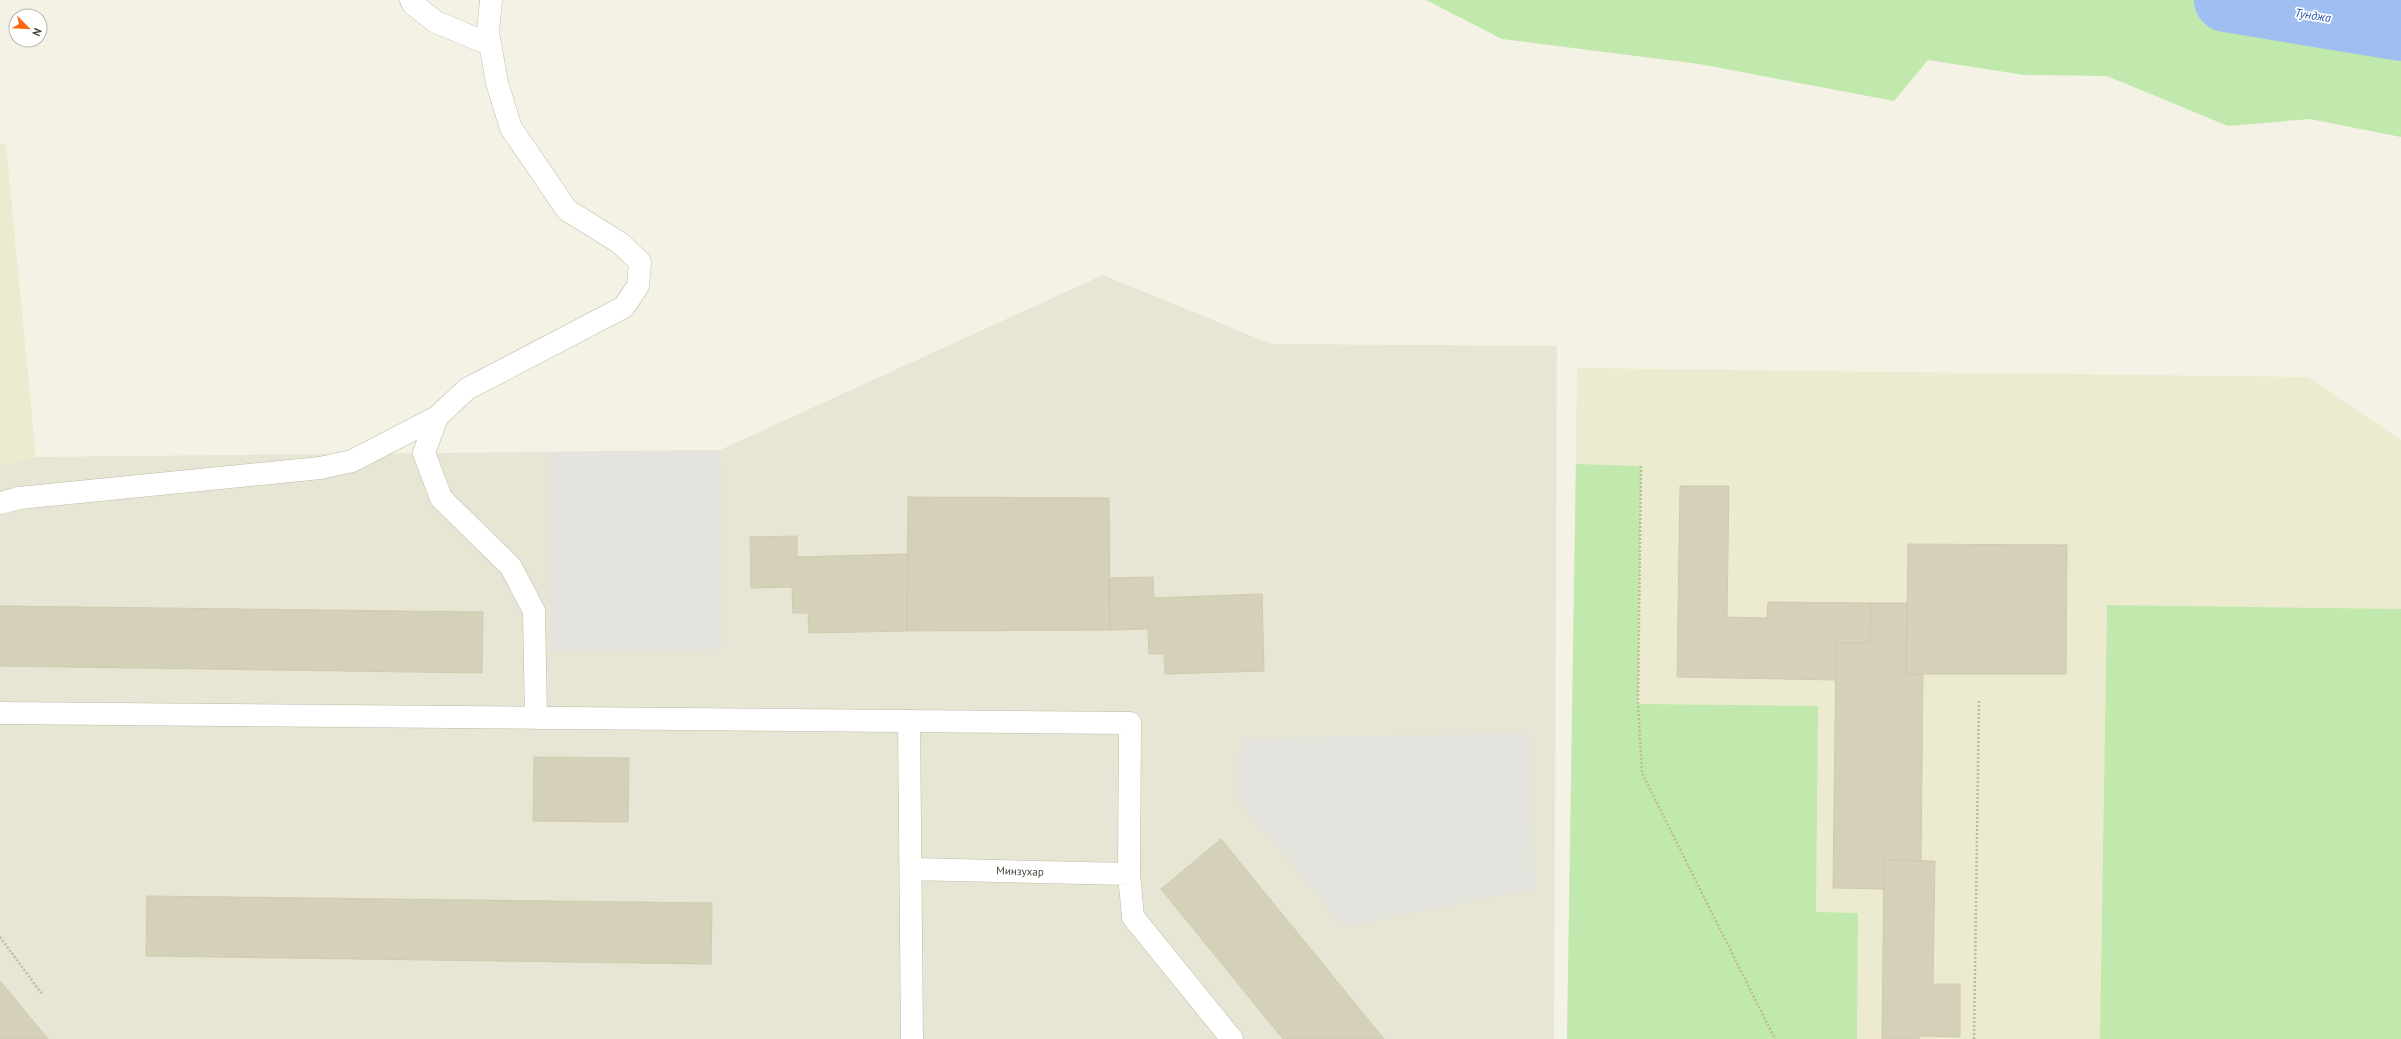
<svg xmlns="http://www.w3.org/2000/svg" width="2401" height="1039" font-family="'PT Sans',sans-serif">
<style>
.residential{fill:#e7e5d3}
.education{fill:#edebcf}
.green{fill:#c1e9ad}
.parking{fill:#e4e3de}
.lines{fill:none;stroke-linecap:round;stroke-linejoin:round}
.river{stroke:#9fbef2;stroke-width:64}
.building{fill:#d5d0ba;stroke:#d0caad}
.minor-casing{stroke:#bfbca8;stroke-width:23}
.path{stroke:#c1bc98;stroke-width:2.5;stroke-dasharray:2 2;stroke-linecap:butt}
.minor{stroke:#fff;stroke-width:22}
.labels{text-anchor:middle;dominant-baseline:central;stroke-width:3.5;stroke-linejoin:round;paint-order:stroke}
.street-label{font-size:11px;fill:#464335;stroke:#fff}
.water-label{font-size:12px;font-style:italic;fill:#2b5cb5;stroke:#fff}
</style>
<rect width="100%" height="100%" fill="#f3f2e5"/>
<!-- residential -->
<path class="residential" d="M1103 275 1271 344 1557 346 1554 1039H0V465L36 457 720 450Z"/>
<!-- education -->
<path class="education" d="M0 143 6 145 36 457 0 465Z
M1577 368 2308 377 2401 440V1039H1567Z"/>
<!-- green -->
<path class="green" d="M1426 0H2401V137L2310 119 2228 126 2107 76 2024 75 1928 60 1894 101 1699 64 1502 39Z
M1576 464 1641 466 1638 704 1818 706 1816 912 1858 913 1857 1039H1567Z
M2107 605 2401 609V1039H2100Z"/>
<!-- parking -->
<path class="parking" d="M720 450 722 649 550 652 548 452Z
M1530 734 1535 889 1344 927 1234 796 1242 738Z"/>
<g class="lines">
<!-- river -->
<path class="river" d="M2226 0 2401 29"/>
</g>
<!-- building -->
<path class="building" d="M1680 486H1729L1727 617 1767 618 1768 602 1871 603 1870 643H1836V680L1677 677Z
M908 497 1109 498 1110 630 907 631Z
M797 536V557L908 554 907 631 809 633 808 613H793L792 587 751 588 750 537Z
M1908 544 2067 545 2066 674H1906Z
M1153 577 1154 598 1262 594 1264 671 1165 674 1164 654H1149L1148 629 1110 630 1108 578Z
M1871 603H1907L1906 674H1923L1921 861 1884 860V889L1833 888 1836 643H1870Z
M0 606 483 612 482 673 0 666Z
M534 757 629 758 628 822 533 821Z
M1221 839 1384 1039H1283L1161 889Z
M1884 860 1935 861 1933 984H1960V1037L1919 1036V1039H1882Z
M147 896 712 903 711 964 146 956Z
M0 981 48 1039H0Z"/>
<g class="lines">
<defs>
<path id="minor" d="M411 0 413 4 436 22 489 44
M491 0 488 32 497 83 511 128 567 210 620 243 640 262 638 286 624 307 467 389 437 417 424 453 441 498 511 567 534 611 536 718
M0 503 19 498 320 468 352 461 437 417
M0 713 1130 723 1129 874 1133 917 1232 1039
M909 721 912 1039
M911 869 1129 874"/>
</defs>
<!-- minor casing -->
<use href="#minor" class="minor-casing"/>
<!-- path -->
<path class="path" d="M1641 466 1638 705 1642 773 1775 1039
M0 937 42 994
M1974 1039 1979 699"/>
<!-- minor -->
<use href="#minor" class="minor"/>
</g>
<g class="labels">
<!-- street labels -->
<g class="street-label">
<text transform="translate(1020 871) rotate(2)">Минзухар</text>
</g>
<!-- water labels -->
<g class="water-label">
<text transform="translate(2313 15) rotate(9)">Тунджа</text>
</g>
</g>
<!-- north arrow -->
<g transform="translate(28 28) rotate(114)"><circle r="19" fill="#ffffff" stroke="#b5b4ae"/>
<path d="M0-3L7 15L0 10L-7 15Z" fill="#ff6811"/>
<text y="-6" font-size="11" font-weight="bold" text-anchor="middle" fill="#464335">N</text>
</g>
</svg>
